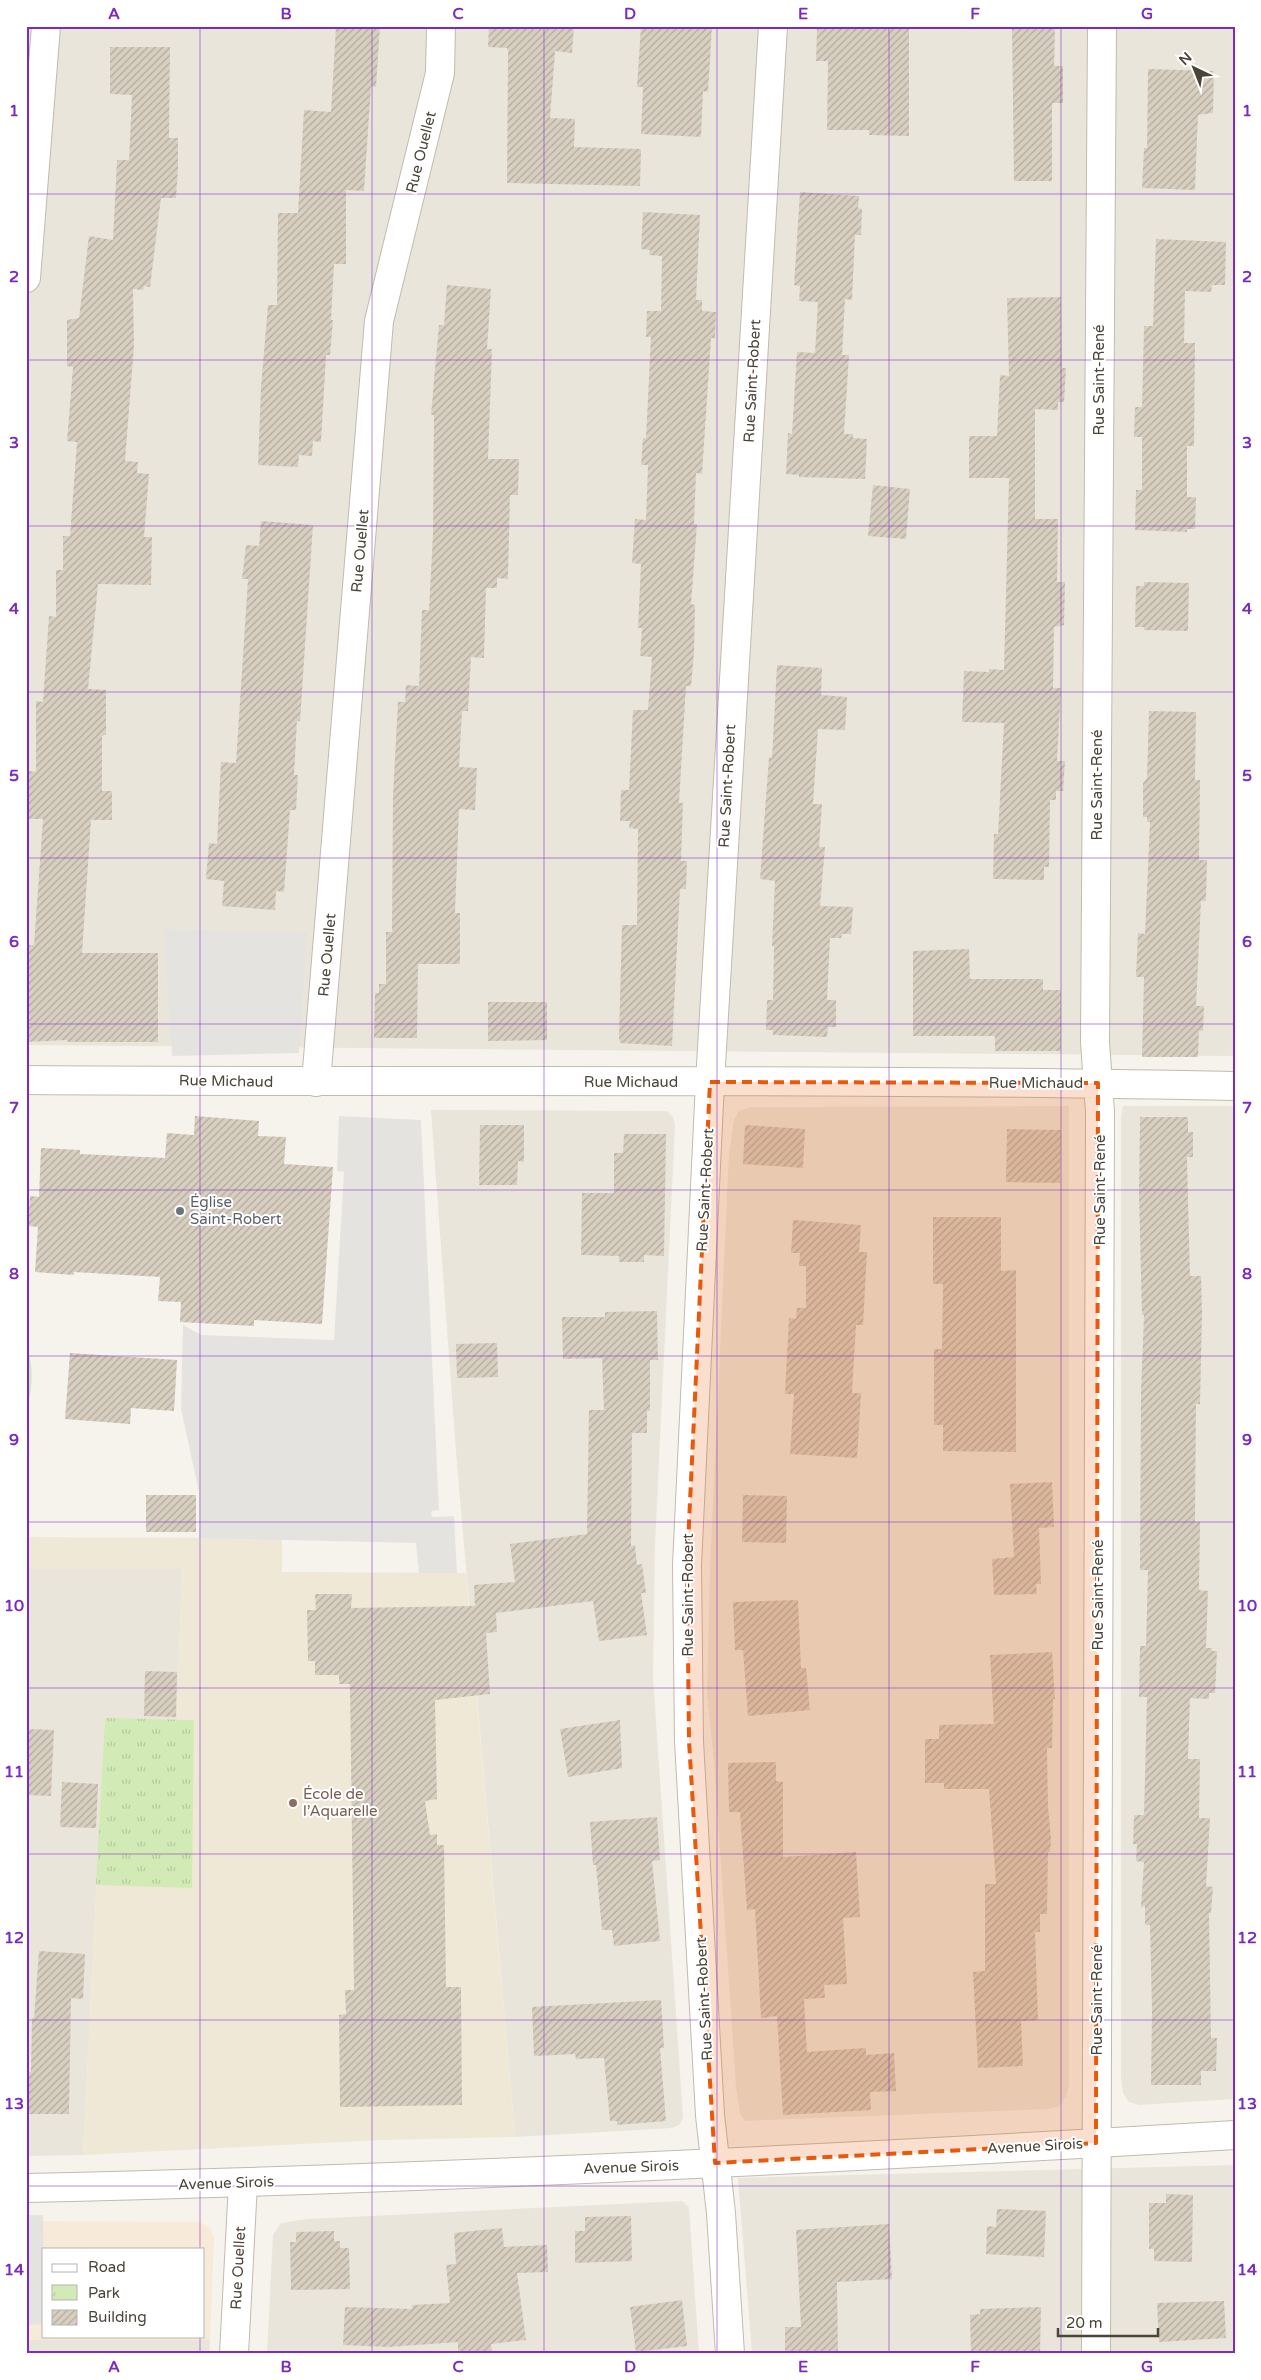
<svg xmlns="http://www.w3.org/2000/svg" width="1261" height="2380" font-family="'Varela Round',sans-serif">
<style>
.residential{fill:#eae5da}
.commercial{fill:#f7ead8;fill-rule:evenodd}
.education{fill:#efe8d6}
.grass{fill:#d2eab5}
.park{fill:url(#park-tufts)}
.parking{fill:#e5e3e0}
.building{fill:url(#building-hatch)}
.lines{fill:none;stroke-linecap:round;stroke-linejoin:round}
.minor-casing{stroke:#c2bbae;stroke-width:30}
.tertiary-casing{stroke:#c2bbae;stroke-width:30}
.minor{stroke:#fff;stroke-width:28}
.tertiary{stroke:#fff;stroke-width:28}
.marked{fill:#e8590c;fill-opacity:0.2;stroke:#e8590c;stroke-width:4;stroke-dasharray:10 6;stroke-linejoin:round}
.grid{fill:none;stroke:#7b2cbf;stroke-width:1;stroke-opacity:0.55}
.worship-dot{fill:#6b7280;stroke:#fff;stroke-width:2}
.education-dot{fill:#8d6e63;stroke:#fff;stroke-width:2}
.labels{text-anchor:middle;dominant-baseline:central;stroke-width:4;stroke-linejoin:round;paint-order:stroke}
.street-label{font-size:15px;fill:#4b4439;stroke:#fff}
.worship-label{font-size:15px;fill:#5b616d;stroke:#fff;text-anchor:start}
.education-label{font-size:15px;fill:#785e54;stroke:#fff;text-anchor:start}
.neatline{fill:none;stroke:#7b2cbf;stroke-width:2}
.grid-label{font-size:16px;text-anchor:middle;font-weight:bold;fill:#7b2cbf}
</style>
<defs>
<pattern id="park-tufts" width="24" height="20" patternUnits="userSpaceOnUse" patternTransform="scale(1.25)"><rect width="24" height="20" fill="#d2eab5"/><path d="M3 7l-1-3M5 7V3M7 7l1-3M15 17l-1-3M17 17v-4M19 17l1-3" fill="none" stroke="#b6ca9c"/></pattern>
<pattern id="building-hatch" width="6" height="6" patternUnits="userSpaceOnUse" patternTransform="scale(1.25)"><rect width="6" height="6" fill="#d8cfc1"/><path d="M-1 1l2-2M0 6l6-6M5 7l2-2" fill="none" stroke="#b1aa9e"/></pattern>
</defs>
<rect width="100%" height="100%" fill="#f6f3ec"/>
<!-- residential -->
<path class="residential" d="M26 26H1235V1056L26 1045Z
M1069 1106V2086L1066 2096 1059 2106 1049 2109 745 2121 740 2113 736 2087 714 1762 707 1694 710 1569 729 1153 734 1120 739 1111 751 1107Z
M1123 1106H1235V2099L1139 2105 1129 2102 1123 2093 1121 2077V1118Z
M431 1110 667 1111 673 1117 675 1125 655 1545 653 1677 683 2117 680 2124 672 2128 515 2137 456 1452Z
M26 1569H182L177 1720 105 1719 83 2155 26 2156Z
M1235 2165V2354H752L738 2178Z
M682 2201 689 2207 699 2354H267L273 2235 281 2223 308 2219Z
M26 2340H210L209 2354H26Z"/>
<!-- commercial -->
<path class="commercial" d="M26 2221 199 2222 210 2228 214 2237 210 2340H26ZM44 2249H204V2336H44Z"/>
<!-- education -->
<path class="education" d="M26 1537 282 1538V1572L466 1573 515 2137 381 2140 83 2155 105 1718 177 1720 182 1569H26Z"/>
<!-- grass -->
<path class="grass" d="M26 1348C35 1363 32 1394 26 1411Z"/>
<!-- park -->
<path class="park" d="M105 1718 194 1720 192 1888 96 1885Z"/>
<!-- parking -->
<path class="parking" d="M164 929 307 933 299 1053 172 1056Z
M339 1116 421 1120 439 1510 432 1511 431 1514 433 1517 454 1516 457 1573H419L416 1543 199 1538V1492L181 1409 183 1325 201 1335 334 1340 344 1172 337 1171Z
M26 2215H43L44 2324 26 2325Z"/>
<!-- building -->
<path class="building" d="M336 26H380L376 87 371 86 364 191 346 190V264H334L331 320H333L330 355H326L321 442 313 441 312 456 299 455 298 467 258 465 261 387 268 305H277L278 213H298L304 110 331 112Z
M489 26H574L572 53 555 51 550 118 575 119 574 147 641 149 640 186 507 183 508 51 507 48 488 47Z
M641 26H712L708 92 703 91 701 137 641 134 643 87H637Z
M823 26H909V136L869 135V130H827L828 61H816L817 29H823Z
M1012 26H1055L1054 66H1063V103H1052V181H1014Z
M110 47H170L169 138H178V168L176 198H161L150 287 144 286 143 290 133 289 134 345 125 461 138 462 137 473 149 474 144 537H152L151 585 98 584 88 689 106 690V734L102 736V791H112V820H91L82 953H158V1042H68L67 1040 26 1042 29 945H34L43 819H29V771L36 772V701L43 702 49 616 56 617V570H63V536H70L77 442 67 441 73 367 67 366V320L79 318 89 236 113 240 117 160H129L132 95 110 94Z
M1148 69 1214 71 1213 113 1198 115 1195 190 1142 188 1144 148H1147Z
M800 192 859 196 858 208 862 209 861 235H855L852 300 845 299 842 355H849L844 434H853V438L867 439 865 479 799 477V475L786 474 788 433 792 434 797 352 815 353 818 302 799 301 800 286 794 285Z
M643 212 700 215 696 300H702V311L716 312 715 338H711L702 474 696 473 694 524H697L691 604 695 605 694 653 691 686H686L679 803H683L681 861H687L686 889H680L672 1046 620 1043 619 1037 622 925H637L638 829 629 828 630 821H620L621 790H629L633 710H648L652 657 640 656 642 628H638L641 564 632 563 635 519 646 520 648 465H641L643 438H646L651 337H646L647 311H661L662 256 649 255 650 250 641 249Z
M1156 239 1226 242 1225 285H1212L1211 292 1185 291 1184 343H1195L1194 446H1187V497H1196L1195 529H1187V532L1135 530 1136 490H1142V437H1134L1135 407H1142L1144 326H1153Z
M447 285 491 289 487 349H492L488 459H519L518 495H510L508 579 497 578V588H486L484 658 471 657 468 711H462L459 767 477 768 475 810 459 809 455 913H460V964H418L417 1038H374L375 993H379V984H386V932H392L393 796 398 702H405L406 685 419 686 422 610H429L433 534 434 415H431L439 325H444Z
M1061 297 1062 368H1066L1064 402H1058V410L1035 409V519H1058L1057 582H1065L1064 625 1054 627 1053 688H1061L1057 761H1065L1063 791H1056V800H1050L1049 867H1044V880L995 879H993L994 834H998L1004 723 962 722 964 671 989 672V669L1004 670 1009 478H969V436H997L1000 375 1009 376 1007 298Z
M873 485 910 489 906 539 868 536Z
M261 521 313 525 300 721H297L294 775H298L296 810H290L284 892 276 891 275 910 222 906 224 881 206 879 209 843 217 844 221 762 236 763 248 579H242L246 545 259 546Z
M1144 582 1189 583 1188 631 1144 630V627H1135L1136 586H1144Z
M777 665 822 668 821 695 847 697 845 730 818 729 813 804H822L819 847H825L820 906 853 907 851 934H842L841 938H830L827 1000H836V1027H828L827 1037 773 1035V1030H766L767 1000H773L774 946H772L775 881 760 879 769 757 772 758Z
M1149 711 1196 712 1195 780H1200L1199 860H1207L1206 901H1201L1196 1006H1204L1203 1031H1199L1198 1057H1142L1144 977H1136L1138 933 1145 934 1150 822H1147V817H1143V783L1147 778Z
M969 949 970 979H1043V990H1061V1051H995V1036H913V951Z
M488 1002H547V1040L488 1041Z
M195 1116 259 1121 258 1136 286 1137 284 1164 333 1167 322 1324 254 1320V1326L180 1322 181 1302 158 1301 160 1277 74 1272V1275L35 1272 38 1227 28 1226 30 1196 39 1197 41 1148 80 1150V1154L165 1158 167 1133 194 1135Z
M1140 1117H1188V1132H1193V1157H1187V1160L1190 1276H1201L1202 1314 1200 1404H1196L1195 1522H1200L1199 1590 1208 1591 1206 1648H1212V1651H1217L1215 1693H1209V1699L1190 1698 1188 1759H1200L1199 1818H1210L1206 1886 1213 1887 1211 1913H1209L1211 2038H1217L1216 2071H1201V2085H1151L1152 2010 1150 1925H1145V1906L1141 1907 1144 1862 1136 1861 1137 1844H1133L1134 1815H1144L1147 1697H1139L1140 1646H1146L1148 1570H1140L1141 1391 1144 1315H1142L1139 1194Z
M480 1125H524V1162L518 1161 517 1185H479Z
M745 1125 805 1129 803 1168 743 1164Z
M1007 1129 1061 1130 1060 1183 1006 1182Z
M624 1134H666L664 1256 644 1255V1262H619V1256L581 1255 582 1193H614V1153H623Z
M933 1217H1001V1271L1016 1270V1452L943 1451V1425H934V1349H942L943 1284H933Z
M793 1220 861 1225 859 1252H867L863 1325H856L852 1393H861L857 1458 790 1454 794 1394H785L789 1318 796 1319 797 1308H806V1266H799L800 1253H791Z
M657 1311 658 1360H650V1411H647V1433H632L631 1546 635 1545 637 1565 642 1564 646 1593H641L647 1635 599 1641 593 1601 496 1613 497 1632 486 1633 490 1694 435 1700 437 1799 425 1801 430 1835 437 1834V1845H444L446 1987H461L462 2105 340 2107 339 2015 346 2014 345 1990H354L350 1684H339V1675H315V1661H308L307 1610H316L315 1594H352L351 1608 475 1606 474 1585 515 1582 510 1544 587 1534 589 1410H604L602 1358 563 1359 562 1317H605V1312Z
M497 1343 498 1377 457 1378 456 1344Z
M70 1353 177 1360 174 1411 131 1408 130 1424 65 1419Z
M1052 1482 1054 1527 1039 1528 1041 1584H1036L1037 1594 994 1595 992 1559 1014 1557 1010 1484Z
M146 1495H196V1532H146Z
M743 1495 787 1496 786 1543 742 1542Z
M798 1600 801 1668H806L810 1710 748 1716 743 1650H735L733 1602Z
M1052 1652 1055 1699H1053L1052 1748H1047L1048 1806 1051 1839 1050 1852H1048L1047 1914H1040V1932H1035L1038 2020 1021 2021 1023 2066 978 2068 973 1972 985 1971V1884H996L989 1789H944V1783H925V1739H939V1725L994 1724 990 1655Z
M145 1671 177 1672 176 1717 144 1716Z
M620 1720 622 1768 568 1777 560 1729Z
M26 1729 54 1730 51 1796 26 1795Z
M776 1762V1781L783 1782V1857L856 1852 860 1917 843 1918 847 1984 824 1985 825 1998 804 1999 807 2052 866 2048V2055L894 2053 896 2091 870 2092 871 2110 783 2115 777 2016 761 2018 755 1909 747 1910 740 1812H729L728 1763Z
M62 1782 98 1784 96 1828 60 1827Z
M657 1817 660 1860 652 1861 660 1941 614 1946 612 1930H602L596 1865H593L590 1822Z
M39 1951 85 1954 83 1999 71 1998 69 2114H26V2072H31L32 2018H34Z
M661 2000 664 2048H660L666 2121 617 2125V2121H610L604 2058 576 2059 575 2054 534 2056 532 2007Z
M1166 2194 1193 2195 1192 2262 1154 2261V2249H1149V2203H1166Z
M997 2209 1046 2211 1044 2257 986 2254 987 2226 996 2227Z
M631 2216 632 2261 575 2263V2231H585V2217Z
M889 2224 892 2279 837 2282 838 2354H785V2327H801L796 2230Z
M502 2228 504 2247 547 2245 548 2272 517 2273 526 2340 491 2344 492 2354H458V2342L389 2347 343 2345 345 2307 412 2309V2305L450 2303 446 2265 456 2264 454 2233Z
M334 2231V2241H340V2248H349L350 2289 291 2290 290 2242H296V2232Z
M682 2300 687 2346 636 2352 630 2307Z
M1224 2301 1226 2338 1159 2342 1157 2303Z
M1041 2307 1040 2354H971L970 2315 980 2314V2309Z"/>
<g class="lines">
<defs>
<path id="minor" d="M26 278 46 26
M26 1080C429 1083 832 1078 1235 1086
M316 1082 379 321 440 73 441 26
M234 2354 243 2183
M730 2354 721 2213 710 2115 689 1741 687 1565 710 1082 773 26
M1096 2354 1100 1112 1095 1042 1102 26"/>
<path id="tertiary" d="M26 2188C429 2179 832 2159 1235 2135"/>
</defs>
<!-- minor casing -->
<use href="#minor" class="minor-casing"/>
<!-- tertiary casing -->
<use href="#tertiary" class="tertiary-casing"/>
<!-- minor -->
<use href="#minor" class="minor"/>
<!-- tertiary -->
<use href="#tertiary" class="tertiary"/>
</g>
<!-- marked area -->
<path class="marked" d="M710 1082 1098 1083 1096 2143 715 2163 689 1741 687 1565Z"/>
<!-- grid -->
<path class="grid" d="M200 26V2249M372 26V2354M544 26V2354M717 26V2354M889 26V2354M1061 26V2354M26 194H1235M26 360H1235M26 526H1235M26 692H1235M26 858H1235M26 1024H1235M26 1190H1235M26 1356H1235M26 1522H1235M26 1688H1235M26 1854H1235M26 2020H1235M26 2186H1235M200 2336V2354"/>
<!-- markers -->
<circle class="worship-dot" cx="180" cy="1211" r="5"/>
<circle class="education-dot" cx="293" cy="1803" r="5"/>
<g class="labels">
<!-- street labels -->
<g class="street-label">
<text transform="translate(421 152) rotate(-76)">Rue Ouellet</text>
<text transform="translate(1099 380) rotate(-90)">Rue Saint-René</text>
<text transform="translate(752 381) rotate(-87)">Rue Saint-Robert</text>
<text transform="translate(360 551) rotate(-85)">Rue Ouellet</text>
<text transform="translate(1097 785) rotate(-90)">Rue Saint-René</text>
<text transform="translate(727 786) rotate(-87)">Rue Saint-Robert</text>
<text transform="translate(327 955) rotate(-85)">Rue Ouellet</text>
<text transform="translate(226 1081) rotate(1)">Rue Michaud</text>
<text x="631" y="1082">Rue Michaud</text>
<text x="1036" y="1083">Rue Michaud</text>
<text transform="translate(705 1190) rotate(-87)">Rue Saint-Robert</text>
<text transform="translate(1100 1190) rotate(-90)">Rue Saint-René</text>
<text transform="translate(688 1595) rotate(-90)">Rue Saint-Robert</text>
<text transform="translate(1098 1595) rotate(-90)">Rue Saint-René</text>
<text transform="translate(704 1999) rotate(-93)">Rue Saint-Robert</text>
<text transform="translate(1097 2000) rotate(-90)">Rue Saint-René</text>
<text transform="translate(1035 2146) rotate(-3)">Avenue Sirois</text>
<text transform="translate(631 2167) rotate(-2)">Avenue Sirois</text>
<text transform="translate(226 2183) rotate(-2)">Avenue Sirois</text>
<text transform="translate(238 2268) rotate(-87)">Rue Ouellet</text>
</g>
<!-- worship labels -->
<g class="worship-label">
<text x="190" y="1202">Église<tspan x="190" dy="17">Saint-Robert</tspan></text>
</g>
<!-- education labels -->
<g class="education-label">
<text x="303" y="1794">École de<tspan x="303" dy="17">l’Aquarelle</tspan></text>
</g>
</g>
<!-- border -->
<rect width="1261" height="2380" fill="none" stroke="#ffffff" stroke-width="55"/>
<!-- legend -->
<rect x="42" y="2248" width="162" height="90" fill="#ffffff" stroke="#b7b4b0"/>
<rect x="52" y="2264" width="25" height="8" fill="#ffffff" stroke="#b7b4b0"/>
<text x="88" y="2272" font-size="15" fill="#4b4439">Road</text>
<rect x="52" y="2285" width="25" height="15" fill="url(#park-tufts)" stroke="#b7b4b0"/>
<text x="88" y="2298" font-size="15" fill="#4b4439">Park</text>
<rect x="52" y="2310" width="25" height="15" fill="url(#building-hatch)" stroke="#b7b4b0"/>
<text x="88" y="2322" font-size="15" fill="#4b4439">Building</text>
<!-- north arrow -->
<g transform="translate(1194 68) rotate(317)" stroke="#ffffff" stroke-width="4" paint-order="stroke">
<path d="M0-4L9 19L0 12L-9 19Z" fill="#4b4439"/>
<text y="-8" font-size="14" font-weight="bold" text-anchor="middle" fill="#4b4439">N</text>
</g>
<!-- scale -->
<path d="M1058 2328v8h100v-8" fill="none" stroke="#4b4439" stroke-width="2.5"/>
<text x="1066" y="2328" font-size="15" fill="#4b4439" stroke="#ffffff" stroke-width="4" paint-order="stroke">20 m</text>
<rect x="28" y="28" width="1206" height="2324" class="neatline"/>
<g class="grid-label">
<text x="114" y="19">A</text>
<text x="286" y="19">B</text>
<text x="458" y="19">C</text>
<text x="630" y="19">D</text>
<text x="803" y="19">E</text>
<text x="975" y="19">F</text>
<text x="1147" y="19">G</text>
<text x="14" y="116">1</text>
<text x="1247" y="116">1</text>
<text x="14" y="282">2</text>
<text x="1247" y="282">2</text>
<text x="14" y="448">3</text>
<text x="1247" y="448">3</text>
<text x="14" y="614">4</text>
<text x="1247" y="614">4</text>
<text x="14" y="781">5</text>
<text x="1247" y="781">5</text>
<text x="14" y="947">6</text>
<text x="1247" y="947">6</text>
<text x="14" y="1113">7</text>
<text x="1247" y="1113">7</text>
<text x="14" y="1279">8</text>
<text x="1247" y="1279">8</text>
<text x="14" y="1445">9</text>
<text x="1247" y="1445">9</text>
<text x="14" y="1611">10</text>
<text x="1247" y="1611">10</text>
<text x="14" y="1777">11</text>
<text x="1247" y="1777">11</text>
<text x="14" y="1943">12</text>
<text x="1247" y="1943">12</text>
<text x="14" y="2109">13</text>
<text x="1247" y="2109">13</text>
<text x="14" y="2275">14</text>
<text x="1247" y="2275">14</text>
<text x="114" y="2372">A</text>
<text x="286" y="2372">B</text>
<text x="458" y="2372">C</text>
<text x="630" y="2372">D</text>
<text x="803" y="2372">E</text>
<text x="975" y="2372">F</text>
<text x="1147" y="2372">G</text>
</g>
</svg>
